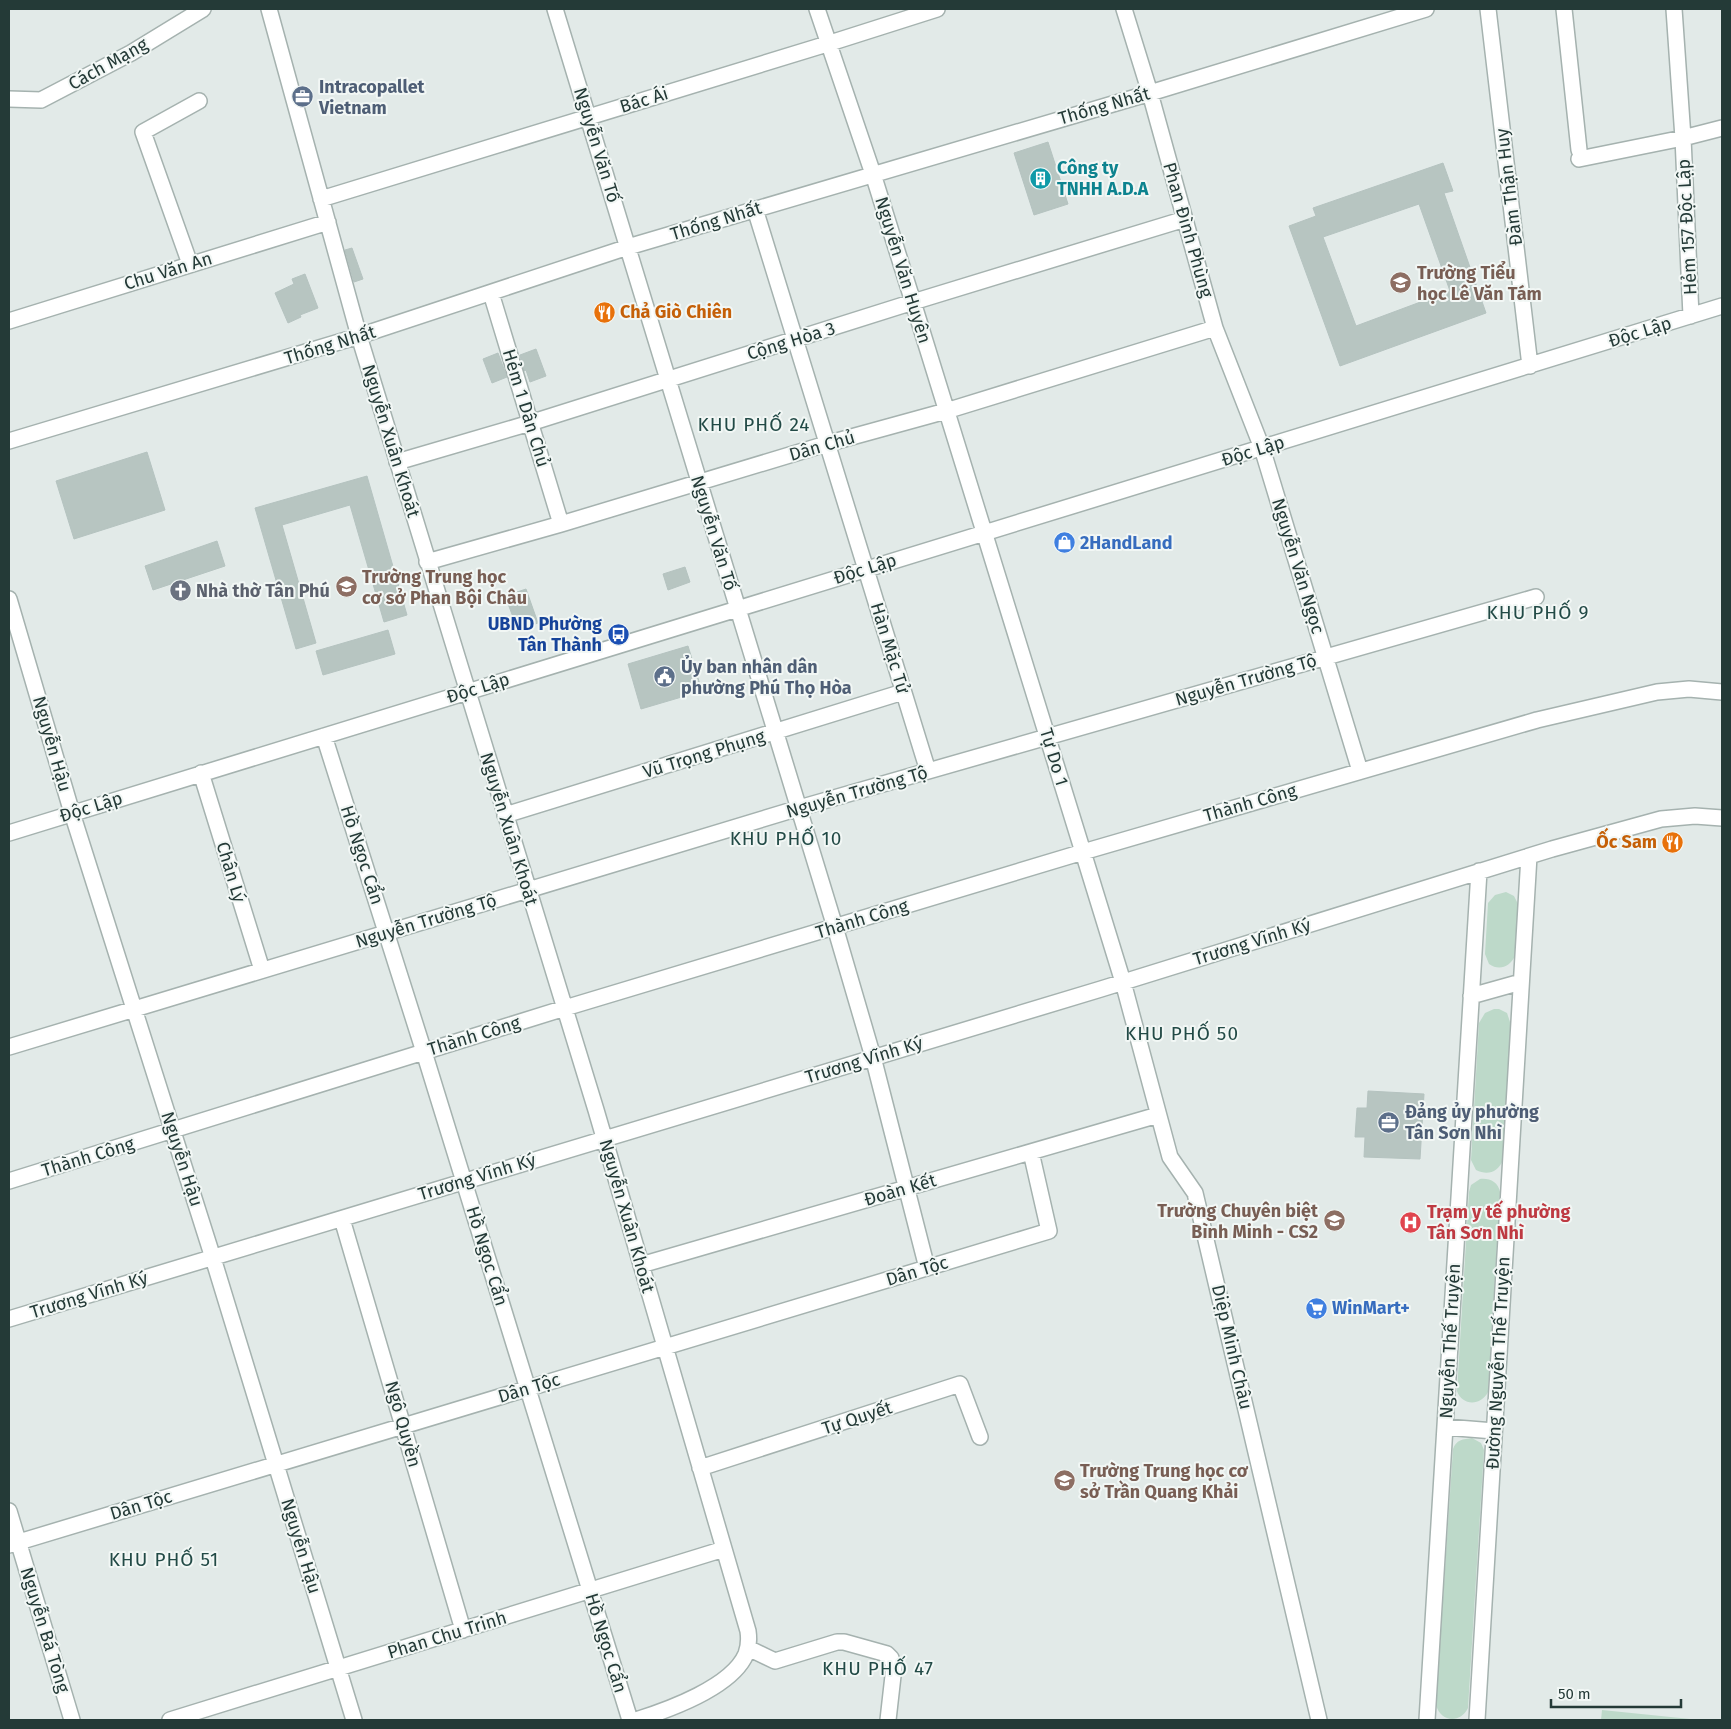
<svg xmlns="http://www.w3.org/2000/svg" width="1731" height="1729" font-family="'Fira Sans',sans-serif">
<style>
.green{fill:#bdd9c9}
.building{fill:#b7c5c1;stroke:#b5c3c0;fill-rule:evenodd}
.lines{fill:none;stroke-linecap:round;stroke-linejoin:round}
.minor-casing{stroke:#a5b2af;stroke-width:18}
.minor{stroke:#fff;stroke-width:15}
.labels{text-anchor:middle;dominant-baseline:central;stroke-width:4;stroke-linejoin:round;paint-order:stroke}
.street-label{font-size:18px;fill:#243a37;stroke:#f2f7f5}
.service-label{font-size:18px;font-weight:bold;fill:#4e5e75;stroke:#f2f7f5;text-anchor:start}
.culture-label{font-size:18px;font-weight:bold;fill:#0d838f;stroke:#f2f7f5;text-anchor:start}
.education-label{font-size:18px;font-weight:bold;fill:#785e54;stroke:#f2f7f5;text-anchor:start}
.food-label{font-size:18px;font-weight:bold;fill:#c56008;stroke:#f2f7f5;text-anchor:start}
.shop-label{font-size:18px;font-weight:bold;fill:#366cbe;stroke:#f2f7f5;text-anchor:start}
.worship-label{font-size:18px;font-weight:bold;fill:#5b616d;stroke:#f2f7f5;text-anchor:start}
.transit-label{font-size:18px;font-weight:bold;fill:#164399;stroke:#f2f7f5;text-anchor:end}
.health-label{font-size:18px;font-weight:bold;fill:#be3a42;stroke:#f2f7f5;text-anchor:start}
.neighbourhood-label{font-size:19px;letter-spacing:1px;fill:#224a46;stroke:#f2f7f5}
</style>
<rect width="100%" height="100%" fill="#e2eae8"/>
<!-- green -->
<path class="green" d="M1506 892 1514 896 1518 904 1515 956C1510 967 1499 971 1489 964L1485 954 1488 903 1495 895Z
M1494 1009H1499L1507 1013 1511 1025 1503 1160C1498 1172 1488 1176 1476 1170L1471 1160 1479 1023 1485 1013Z
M1480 1179C1490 1178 1498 1182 1500 1192L1488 1392C1481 1406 1462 1406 1457 1391L1469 1192 1471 1185Z
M1472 1438 1481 1443 1484 1450 1468 1708C1461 1723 1441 1723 1436 1705L1453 1449C1456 1440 1463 1439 1472 1438Z
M1602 1710 1700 1720H1601Z"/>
<!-- building -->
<path class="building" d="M1048 142 1068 204 1034 215 1014 153Z
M1443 163 1453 191 1444 193 1486 313 1340 366 1289 226 1316 216 1313 208ZM1419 204 1450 291 1356 326 1323 237Z
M352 248 363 279 354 282 345 250Z
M305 274 318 308 300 315 301 317 288 323 275 293 294 284 292 279Z
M536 349 546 376 530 382 526 370 524 371 520 355Z
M498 353 507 377 492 383 483 359Z
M147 452 165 510 74 539 56 481Z
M367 476 407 615 384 622 350 505 282 525 316 643 296 649 255 508Z
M217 541 225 566 153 590 145 566Z
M685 567 690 582 668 590 663 574Z
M526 589 538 623 518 630 505 596Z
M388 630 395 654 323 675 316 651Z
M688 646 702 691 641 709 628 664Z
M1368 1091 1424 1094 1420 1159 1364 1157 1365 1137H1355L1357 1108H1367Z"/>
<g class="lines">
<defs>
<path id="minor" d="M269 9 359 336 596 1110 748 1631C749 1638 749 1646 746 1654 732 1687 668 1710 636 1720
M555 9 835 927 873 1057 927 1268
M817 9 873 174 913 302 1083 852 1123 982 1170 1157 1195 1193 1319 1720
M1124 9 1150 93 1215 328 1262 448 1360 771
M1488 9 1530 366
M1564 9 1579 150
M1674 9 1683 138 1691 316
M9 99 41 100 131 53 203 9
M1579 159 1683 138 1722 128
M321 199 827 44 937 9
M755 209 928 771
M190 264 143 132 199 101
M491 293 561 524
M9 321 328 222
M9 441 359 336 628 247 1150 93 1426 9
M397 462 530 423 913 302 1185 219
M427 562 561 524 826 444 946 411 1215 328
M9 599 72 813 213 1258 354 1720
M324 736 424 1052 630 1720
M201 773 262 970
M505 815 903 692
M9 833 1722 306
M1471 996 1521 982
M9 1047 799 808 1536 597
M9 1181 565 1008 1083 852 1537 720 1657 692 1689 689 1722 692
M342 1219 463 1630
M641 1265 1158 1115
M9 1319 1101 989 1552 849 1661 819 1695 816 1722 818
M1445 1427 1494 1431
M700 1468 960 1384 980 1437
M9 1511 72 1720
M9 1545 1049 1231 1031 1152
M748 1648 775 1661 837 1642H844L887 1654 891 1658 894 1667 888 1720
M170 1720 724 1549
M1427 1720 1479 871
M1477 1720 1529 856"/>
</defs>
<!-- minor casing -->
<use href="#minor" class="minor-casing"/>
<!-- minor -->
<use href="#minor" class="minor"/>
</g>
<!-- icons -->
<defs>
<symbol id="office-disc" viewBox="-11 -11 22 22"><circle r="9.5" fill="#5c6f8a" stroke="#f2f7f5"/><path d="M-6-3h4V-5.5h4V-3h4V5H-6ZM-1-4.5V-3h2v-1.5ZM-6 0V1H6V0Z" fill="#fff"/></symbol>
<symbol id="building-disc" viewBox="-11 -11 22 22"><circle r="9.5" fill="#0f9aa8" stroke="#f2f7f5"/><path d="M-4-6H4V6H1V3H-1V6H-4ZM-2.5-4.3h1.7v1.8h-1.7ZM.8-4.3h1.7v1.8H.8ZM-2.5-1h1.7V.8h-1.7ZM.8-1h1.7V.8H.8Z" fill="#fff"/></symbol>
<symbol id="school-disc" viewBox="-11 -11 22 22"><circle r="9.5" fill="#8d6e63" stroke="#f2f7f5"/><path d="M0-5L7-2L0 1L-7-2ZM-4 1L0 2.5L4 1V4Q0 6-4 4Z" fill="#fff"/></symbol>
<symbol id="restaurant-disc" viewBox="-11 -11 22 22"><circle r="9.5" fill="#e8710a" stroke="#f2f7f5"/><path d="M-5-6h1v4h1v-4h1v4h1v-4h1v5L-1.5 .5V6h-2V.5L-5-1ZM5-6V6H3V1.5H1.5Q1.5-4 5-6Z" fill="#fff"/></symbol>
<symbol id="shop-disc" viewBox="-11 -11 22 22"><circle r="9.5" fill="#3f7fe0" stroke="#f2f7f5"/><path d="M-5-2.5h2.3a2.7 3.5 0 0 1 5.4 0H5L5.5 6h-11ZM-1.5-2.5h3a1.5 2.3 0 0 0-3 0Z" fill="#fff"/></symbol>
<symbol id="church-disc" viewBox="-11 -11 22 22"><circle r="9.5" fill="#6b7280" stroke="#f2f7f5"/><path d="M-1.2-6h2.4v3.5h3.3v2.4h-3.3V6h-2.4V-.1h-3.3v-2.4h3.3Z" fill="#fff"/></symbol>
<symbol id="bus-disc" viewBox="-11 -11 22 22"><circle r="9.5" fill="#1a4fb4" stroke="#f2f7f5"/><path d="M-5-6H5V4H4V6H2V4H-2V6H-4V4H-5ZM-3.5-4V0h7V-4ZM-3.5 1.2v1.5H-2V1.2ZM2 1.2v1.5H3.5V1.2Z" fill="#fff"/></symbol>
<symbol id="civic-disc" viewBox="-11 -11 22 22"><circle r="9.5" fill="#5c6f8a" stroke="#f2f7f5"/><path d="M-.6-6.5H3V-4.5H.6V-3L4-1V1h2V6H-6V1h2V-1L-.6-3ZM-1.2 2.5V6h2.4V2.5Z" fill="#fff"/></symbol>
<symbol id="hospital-disc" viewBox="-11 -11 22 22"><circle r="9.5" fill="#e0444e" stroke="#f2f7f5"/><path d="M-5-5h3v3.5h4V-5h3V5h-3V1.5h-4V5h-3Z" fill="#fff"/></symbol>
<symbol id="supermarket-disc" viewBox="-11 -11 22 22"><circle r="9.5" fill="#3f7fe0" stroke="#f2f7f5"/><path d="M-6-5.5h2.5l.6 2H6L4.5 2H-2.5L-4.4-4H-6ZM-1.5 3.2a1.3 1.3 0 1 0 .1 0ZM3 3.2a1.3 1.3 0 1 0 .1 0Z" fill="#fff"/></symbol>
</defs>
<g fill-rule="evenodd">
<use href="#office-disc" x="290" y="84" width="25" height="25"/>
<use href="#building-disc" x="1028" y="166" width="25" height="25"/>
<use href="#school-disc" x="1388" y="270" width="25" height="25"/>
<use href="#restaurant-disc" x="592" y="300" width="25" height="25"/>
<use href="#shop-disc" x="1052" y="530" width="25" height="25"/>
<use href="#school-disc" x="334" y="574" width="25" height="25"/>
<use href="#church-disc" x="168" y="578" width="25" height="25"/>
<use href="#bus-disc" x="606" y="622" width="25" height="25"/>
<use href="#civic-disc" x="652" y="664" width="25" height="25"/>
<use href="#restaurant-disc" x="1660" y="830" width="25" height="25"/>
<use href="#office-disc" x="1376" y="1110" width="25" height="25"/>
<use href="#school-disc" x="1322" y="1208" width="25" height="25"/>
<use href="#hospital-disc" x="1398" y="1210" width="25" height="25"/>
<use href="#supermarket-disc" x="1304" y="1296" width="25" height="25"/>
<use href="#school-disc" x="1052" y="1468" width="25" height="25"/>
</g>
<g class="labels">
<!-- street labels -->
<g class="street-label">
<text transform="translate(108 64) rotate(-29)">Cách Mạng</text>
<text transform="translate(644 100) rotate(-17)">Bác Ái</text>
<text transform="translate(1104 106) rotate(-16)">Thống Nhất</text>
<text transform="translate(597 145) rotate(73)">Nguyễn Văn Tố</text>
<text transform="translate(1509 187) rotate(-97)">Đàm Thận Huy</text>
<text transform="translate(716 221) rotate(-17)">Thống Nhất</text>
<text transform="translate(1687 227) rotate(-93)">Hẻm 157 Độc Lập</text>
<text transform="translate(1188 230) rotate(74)">Phan Đình Phùng</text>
<text transform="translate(903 270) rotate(73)">Nguyễn Văn Huyên</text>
<text transform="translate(168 271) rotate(-17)">Chu Văn An</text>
<text transform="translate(1640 332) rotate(-17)">Độc Lập</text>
<text transform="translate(791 341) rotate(-17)">Cộng Hòa 3</text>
<text transform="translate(330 345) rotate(-17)">Thống Nhất</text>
<text transform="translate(526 408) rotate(73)">Hẻm 1 Dân Chủ</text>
<text transform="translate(391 441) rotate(73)">Nguyễn Xuân Khoát</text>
<text transform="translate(822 446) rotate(-16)">Dân Chủ</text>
<text transform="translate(1253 451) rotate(-17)">Độc Lập</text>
<text transform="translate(714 533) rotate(73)">Nguyễn Văn Tố</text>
<text transform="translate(1298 566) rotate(73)">Nguyễn Văn Ngọc</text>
<text transform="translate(865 569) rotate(-17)">Độc Lập</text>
<text transform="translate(890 648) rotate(73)">Hàn Mặc Tử</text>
<text transform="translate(1246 680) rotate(-16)">Nguyễn Trường Tộ</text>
<text transform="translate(478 688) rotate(-17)">Độc Lập</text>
<text transform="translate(52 744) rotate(74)">Nguyễn Hậu</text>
<text transform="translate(704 754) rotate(-17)">Vũ Trọng Phụng</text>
<text transform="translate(1054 757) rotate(73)">Tự Do 1</text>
<text transform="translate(857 792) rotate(-16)">Nguyễn Trường Tộ</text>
<text transform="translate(1250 803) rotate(-16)">Thành Công</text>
<text transform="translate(91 807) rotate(-17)">Độc Lập</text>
<text transform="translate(509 829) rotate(73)">Nguyễn Xuân Khoát</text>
<text transform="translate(362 855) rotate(72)">Hồ Ngọc Cẩn</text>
<text transform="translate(231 872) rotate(73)">Chân Lý</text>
<text transform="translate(862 919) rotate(-17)">Thành Công</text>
<text transform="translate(426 921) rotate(-17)">Nguyễn Trường Tộ</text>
<text transform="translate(1252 942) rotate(-17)">Trương Vĩnh Ký</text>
<text transform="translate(474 1036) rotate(-17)">Thành Công</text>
<text transform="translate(864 1060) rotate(-17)">Trương Vĩnh Ký</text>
<text transform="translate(88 1157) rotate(-17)">Thành Công</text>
<text transform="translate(182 1159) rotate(72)">Nguyễn Hậu</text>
<text transform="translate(477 1177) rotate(-17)">Trương Vĩnh Ký</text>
<text transform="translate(900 1190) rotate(-16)">Đoàn Kết</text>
<text transform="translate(627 1216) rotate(74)">Nguyễn Xuân Khoát</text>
<text transform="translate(487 1256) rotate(73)">Hồ Ngọc Cẩn</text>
<text transform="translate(917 1271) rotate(-17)">Dân Tộc</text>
<text transform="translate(89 1295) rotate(-17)">Trương Vĩnh Ký</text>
<text transform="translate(1450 1341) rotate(-87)">Nguyễn Thế Truyện</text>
<text transform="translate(1232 1347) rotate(77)">Diệp Minh Châu</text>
<text transform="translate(1498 1363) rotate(-87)">Đường Nguyễn Thế Truyện</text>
<text transform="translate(529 1388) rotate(-17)">Dân Tộc</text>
<text transform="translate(857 1418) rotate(-18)">Tự Quyết</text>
<text transform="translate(403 1424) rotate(74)">Ngô Quyền</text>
<text transform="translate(141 1505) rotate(-17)">Dân Tộc</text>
<text transform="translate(301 1546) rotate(73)">Nguyễn Hậu</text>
<text transform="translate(45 1630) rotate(73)">Nguyễn Bá Tòng</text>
<text transform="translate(447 1635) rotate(-17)">Phan Chu Trinh</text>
<text transform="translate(606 1643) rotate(73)">Hồ Ngọc Cẩn</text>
</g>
<!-- service labels -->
<g class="service-label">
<text x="319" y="87">Intracopallet<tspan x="319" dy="21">Vietnam</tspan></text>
<text x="681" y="667">Ủy ban nhân dân<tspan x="681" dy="21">phường Phú Thọ Hòa</tspan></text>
<text x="1405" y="1112">Đảng ủy phường<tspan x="1405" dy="21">Tân Sơn Nhì</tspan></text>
</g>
<!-- culture labels -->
<g class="culture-label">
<text x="1057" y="168">Công ty<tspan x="1057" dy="21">TNHH A.D.A</tspan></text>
</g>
<!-- education labels -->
<g class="education-label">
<text x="1417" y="273">Trường Tiểu<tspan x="1417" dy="21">học Lê Văn Tám</tspan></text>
<text x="362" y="577">Trường Trung học<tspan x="362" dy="21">cơ sở Phan Bội Châu</tspan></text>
<text x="1318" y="1211" text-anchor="end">Trường Chuyên biệt<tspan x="1318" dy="21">Bình Minh - CS2</tspan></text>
<text x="1080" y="1471">Trường Trung học cơ<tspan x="1080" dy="21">sở Trần Quang Khải</tspan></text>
</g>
<!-- food labels -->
<g class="food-label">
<text x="620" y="312">Chả Giò Chiên</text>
<text x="1657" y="842" text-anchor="end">Ốc Sam</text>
</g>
<!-- shop labels -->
<g class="shop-label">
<text x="1080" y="543">2HandLand</text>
<text x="1332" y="1308">WinMart+</text>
</g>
<!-- worship labels -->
<g class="worship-label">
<text x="196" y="591">Nhà thờ Tân Phú</text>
</g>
<!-- transit labels -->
<g class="transit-label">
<text x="602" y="624">UBND Phường<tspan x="602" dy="21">Tân Thành</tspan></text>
</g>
<!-- health labels -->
<g class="health-label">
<text x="1427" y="1212">Trạm y tế phường<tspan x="1427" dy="21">Tân Sơn Nhì</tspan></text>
</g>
<!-- neighbourhood labels -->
<g class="neighbourhood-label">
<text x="754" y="424">KHU PHỐ 24</text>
<text x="1538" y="612">KHU PHỐ 9</text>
<text x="786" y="838">KHU PHỐ 10</text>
<text x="1182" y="1033">KHU PHỐ 50</text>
<text x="164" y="1559">KHU PHỐ 51</text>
<text x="878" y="1668">KHU PHỐ 47</text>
</g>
</g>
<!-- border -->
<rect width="1731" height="1729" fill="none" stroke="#243a37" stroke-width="20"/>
<!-- scale -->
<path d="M1551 1699v8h130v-8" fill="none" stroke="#243a37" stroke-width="2.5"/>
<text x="1558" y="1699" font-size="15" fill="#243a37" stroke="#f2f7f5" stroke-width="4" paint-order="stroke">50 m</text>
</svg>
